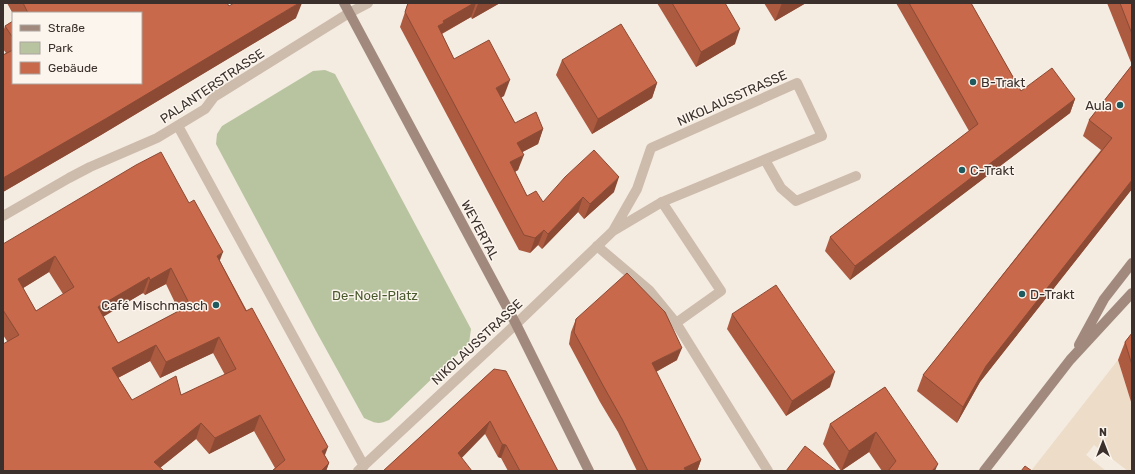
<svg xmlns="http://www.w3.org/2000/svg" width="1135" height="474" font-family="Rubik,sans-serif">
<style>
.green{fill:#b8c4a0}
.plaza{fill:#ecdcc8}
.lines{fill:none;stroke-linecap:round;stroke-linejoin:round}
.lane{stroke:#cdbbac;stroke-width:10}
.street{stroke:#cdbbac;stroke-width:10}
.secondary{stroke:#a18a7d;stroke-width:10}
.wall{fill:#ac5a40;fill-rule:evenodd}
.shaded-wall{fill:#8c4a34}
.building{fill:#c8694b;stroke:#8c4a34;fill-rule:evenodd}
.poi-dot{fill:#1f5a5e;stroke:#fbf5ee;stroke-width:1.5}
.labels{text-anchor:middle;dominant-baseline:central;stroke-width:3;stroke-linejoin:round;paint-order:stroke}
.poi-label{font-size:13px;fill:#3b302b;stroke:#fbf5ee;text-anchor:start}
.street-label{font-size:13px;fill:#3b302b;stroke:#fbf5ee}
.park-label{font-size:13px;fill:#4a5a2e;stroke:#fbf5ee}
</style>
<rect width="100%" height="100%" fill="#f4ebe1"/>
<!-- green -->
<path class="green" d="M325 70 335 74 471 329 469 343 389 420C378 425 375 423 364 418L316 331 216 144 217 134 222 126 313 71Z"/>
<!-- plaza -->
<path class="plaza" d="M1118 360 1132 405V471H1128L1094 445 1086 455 1106 471H1031Z"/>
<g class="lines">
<!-- lane -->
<path class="lane" d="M765 160 781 188 796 201 856 176
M662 202 721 291 676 323
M597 246 649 290 676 323 768 471"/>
<!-- street -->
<path class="street" d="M178 126 364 466
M3 216 69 178 90 167 157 138 205 109 214 97 349 13 368 3
M358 471 516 324 613 231 662 202 822 136 797 83 651 148 637 189 613 231"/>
<!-- secondary -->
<path class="secondary" d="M344 3 516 324 589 471
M1079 345 1104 299 1132 263
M984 471 1070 360 1132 293"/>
</g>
<!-- wall -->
<path class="wall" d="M7 3H227L229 6 296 18 101 135 3 192V55L6 53 3 49V32L5 26 13 21V83L141 13H13V14Z
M408 3H500L472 19 471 17 442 34 454 59 504 96 501 97 515 123 543 129 538 144 522 152 518 170 515 172 527 196 543 202 614 192 584 219 578 212 542 249 538 245 530 253 519 250 400 27Z
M657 3H725L735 44 696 67Z
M764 3H806L775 21Z
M896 3H971L1021 91 1075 99 1070 113 850 280 825 251 830 237 969 131Z
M1107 3H1132V189L980 382 957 423 917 391 923 375 1101 150 1083 136 1089 120 1132 65Z
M562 60 657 83 652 98 592 134 556 75Z
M3 244 220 261 329 463 326 471H272L275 468 254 431 209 454 196 439 160 468 7 341 3 335ZM49 272 63 294 36 311 23 288ZM166 284 179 311 118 343 103 316 143 293 145 295ZM213 353 225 375 181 395 132 400 118 378 150 361 160 378Z
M732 314 830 387 786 416 727 329Z
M576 319 677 360 656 372 701 460 697 471H637L618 432 600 402 569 344 571 332Z
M1132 333V405L1118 360 1125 342Z
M494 369 558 471H508L501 458 498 457 485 434 383 471Z
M885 387 935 471H882L869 452 841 471 823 444 830 424Z"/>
<!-- shaded-wall -->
<path class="shaded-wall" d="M299 3H302L296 18 101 135 3 192V178Z
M474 3H476L471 17 439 35 438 26 443 21Z
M480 3H500L472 19 478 4Z
M782 3H806L775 21Z
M740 29 735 44 696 67 701 52Z
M510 80 504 96 490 103 496 88Z
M657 83 652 98 592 134 598 119Z
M1075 99 1070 113 850 280 855 266Z
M543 129 538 144 511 158 517 143Z
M524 155 518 170 505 177 510 162Z
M619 177 614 192 584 219 590 204Z
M1132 180V189L980 382 957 423 963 407 986 366Z
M583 197 578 212 542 249 548 234Z
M544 230 538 245 530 253 535 238Z
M223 252 217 268V256Z
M55 256 49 272 12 295 18 279Z
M171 268 166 284 145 295 150 280Z
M149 277 143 293 93 323 98 307Z
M219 337 213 353 160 378 166 362Z
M156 345 150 361 106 384 112 368Z
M682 348 677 360 648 376 652 363Z
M835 372 830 387 786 416 792 401Z
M260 415 254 431 209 454 215 438Z
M490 421 485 434 454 466 458 453Z
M201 423 196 439 156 471 154 462Z
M876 432 869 452 841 471 849 451Z
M502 444 506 445 501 458 498 457Z
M328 447 322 463V451Z
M701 460 697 471H683L684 468Z
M329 463 326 471H321Z
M938 464 935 471H932Z"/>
<!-- building -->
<path class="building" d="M23 3H227L229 6 234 3H299L107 118 3 178V55L13 50V83H141V13H28Z
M408 3H474L443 21 444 23 438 26 454 59 489 40 510 80 496 88 515 123 536 112 543 129 517 143 524 155 510 162 527 196 536 191 543 202 565 177 594 150 619 177 590 204 583 197 548 234 544 230 535 238 524 235 405 12Z
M672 3H725L740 29 701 52Z
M909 3H971L1021 91 1052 68 1075 99 855 266 830 237 978 124Z
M1120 3H1132V34Z
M13 21V38L5 26Z
M621 24 657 83 598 119 562 60Z
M1132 65V180L986 366 963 407 923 375 1112 138 1089 120Z
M161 152 189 203 194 200 223 252 217 256 246 311 252 308 295 387 328 447 322 451 329 463 321 471H272L285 460 260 415 215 438 201 423 154 462 164 471H3V344L19 335 3 310V244L136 165ZM55 256 74 287 36 311 18 279ZM171 268 190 305 118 343 98 307 149 277 150 280ZM219 337 236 369 181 395 176 376 132 400 112 368 156 345 166 362Z
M627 273 665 312 682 348 652 363 701 460 684 468 686 471H648L622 419 605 389 574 332 576 319Z
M776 285 835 372 792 401 732 314Z
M1132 333V365L1125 342Z
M494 369 506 371 558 471H520L506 445 502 444 490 421 458 453 472 471H383Z
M885 387 938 464 932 471H888L896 461 876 432 849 451 830 424Z
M805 446 837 471H786Z
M1025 466 1032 471H1021Z"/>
<!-- markers -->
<g class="poi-dot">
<circle cx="973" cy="82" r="4"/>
<circle cx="1120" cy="105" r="4"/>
<circle cx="962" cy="170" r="4"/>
<circle cx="1022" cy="294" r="4"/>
<circle cx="216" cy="305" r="4"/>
</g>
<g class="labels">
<!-- poi labels -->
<g class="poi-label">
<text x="981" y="82">B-Trakt</text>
<text x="1112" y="105" text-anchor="end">Aula</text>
<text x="970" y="170">C-Trakt</text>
<text x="1030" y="294">D-Trakt</text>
<text x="208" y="305" text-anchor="end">Café Mischmasch</text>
</g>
<!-- street labels -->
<g class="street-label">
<text transform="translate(212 86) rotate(-34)">PALANTERSTRASSE</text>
<text transform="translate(732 98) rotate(-24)">NIKOLAUSSTRASSE</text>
<text transform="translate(480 230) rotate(62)">WEYERTAL</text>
<text transform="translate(477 342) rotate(-43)">NIKOLAUSSTRASSE</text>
</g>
<!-- park labels -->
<g class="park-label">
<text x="375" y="295">De-Noel-Platz</text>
</g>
</g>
<!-- border -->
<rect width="1135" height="474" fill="none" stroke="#3b302b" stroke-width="8"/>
<!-- legend -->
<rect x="12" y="12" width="130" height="72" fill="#fbf5ee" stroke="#aea6a0"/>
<rect x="20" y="25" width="20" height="6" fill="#a18a7d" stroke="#aea6a0"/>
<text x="48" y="32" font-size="12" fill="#3b302b">Straße</text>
<rect x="20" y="42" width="20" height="12" fill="#b8c4a0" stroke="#aea6a0"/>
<text x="48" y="52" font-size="12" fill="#3b302b">Park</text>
<rect x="20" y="62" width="20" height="12" fill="#c8694b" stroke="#aea6a0"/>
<text x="48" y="72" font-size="12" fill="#3b302b">Gebäude</text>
<!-- north arrow -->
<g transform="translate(1103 442)" stroke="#fbf5ee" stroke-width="3" paint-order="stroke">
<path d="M0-3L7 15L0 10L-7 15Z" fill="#3b302b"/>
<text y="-6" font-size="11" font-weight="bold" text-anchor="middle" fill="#3b302b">N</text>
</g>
</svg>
